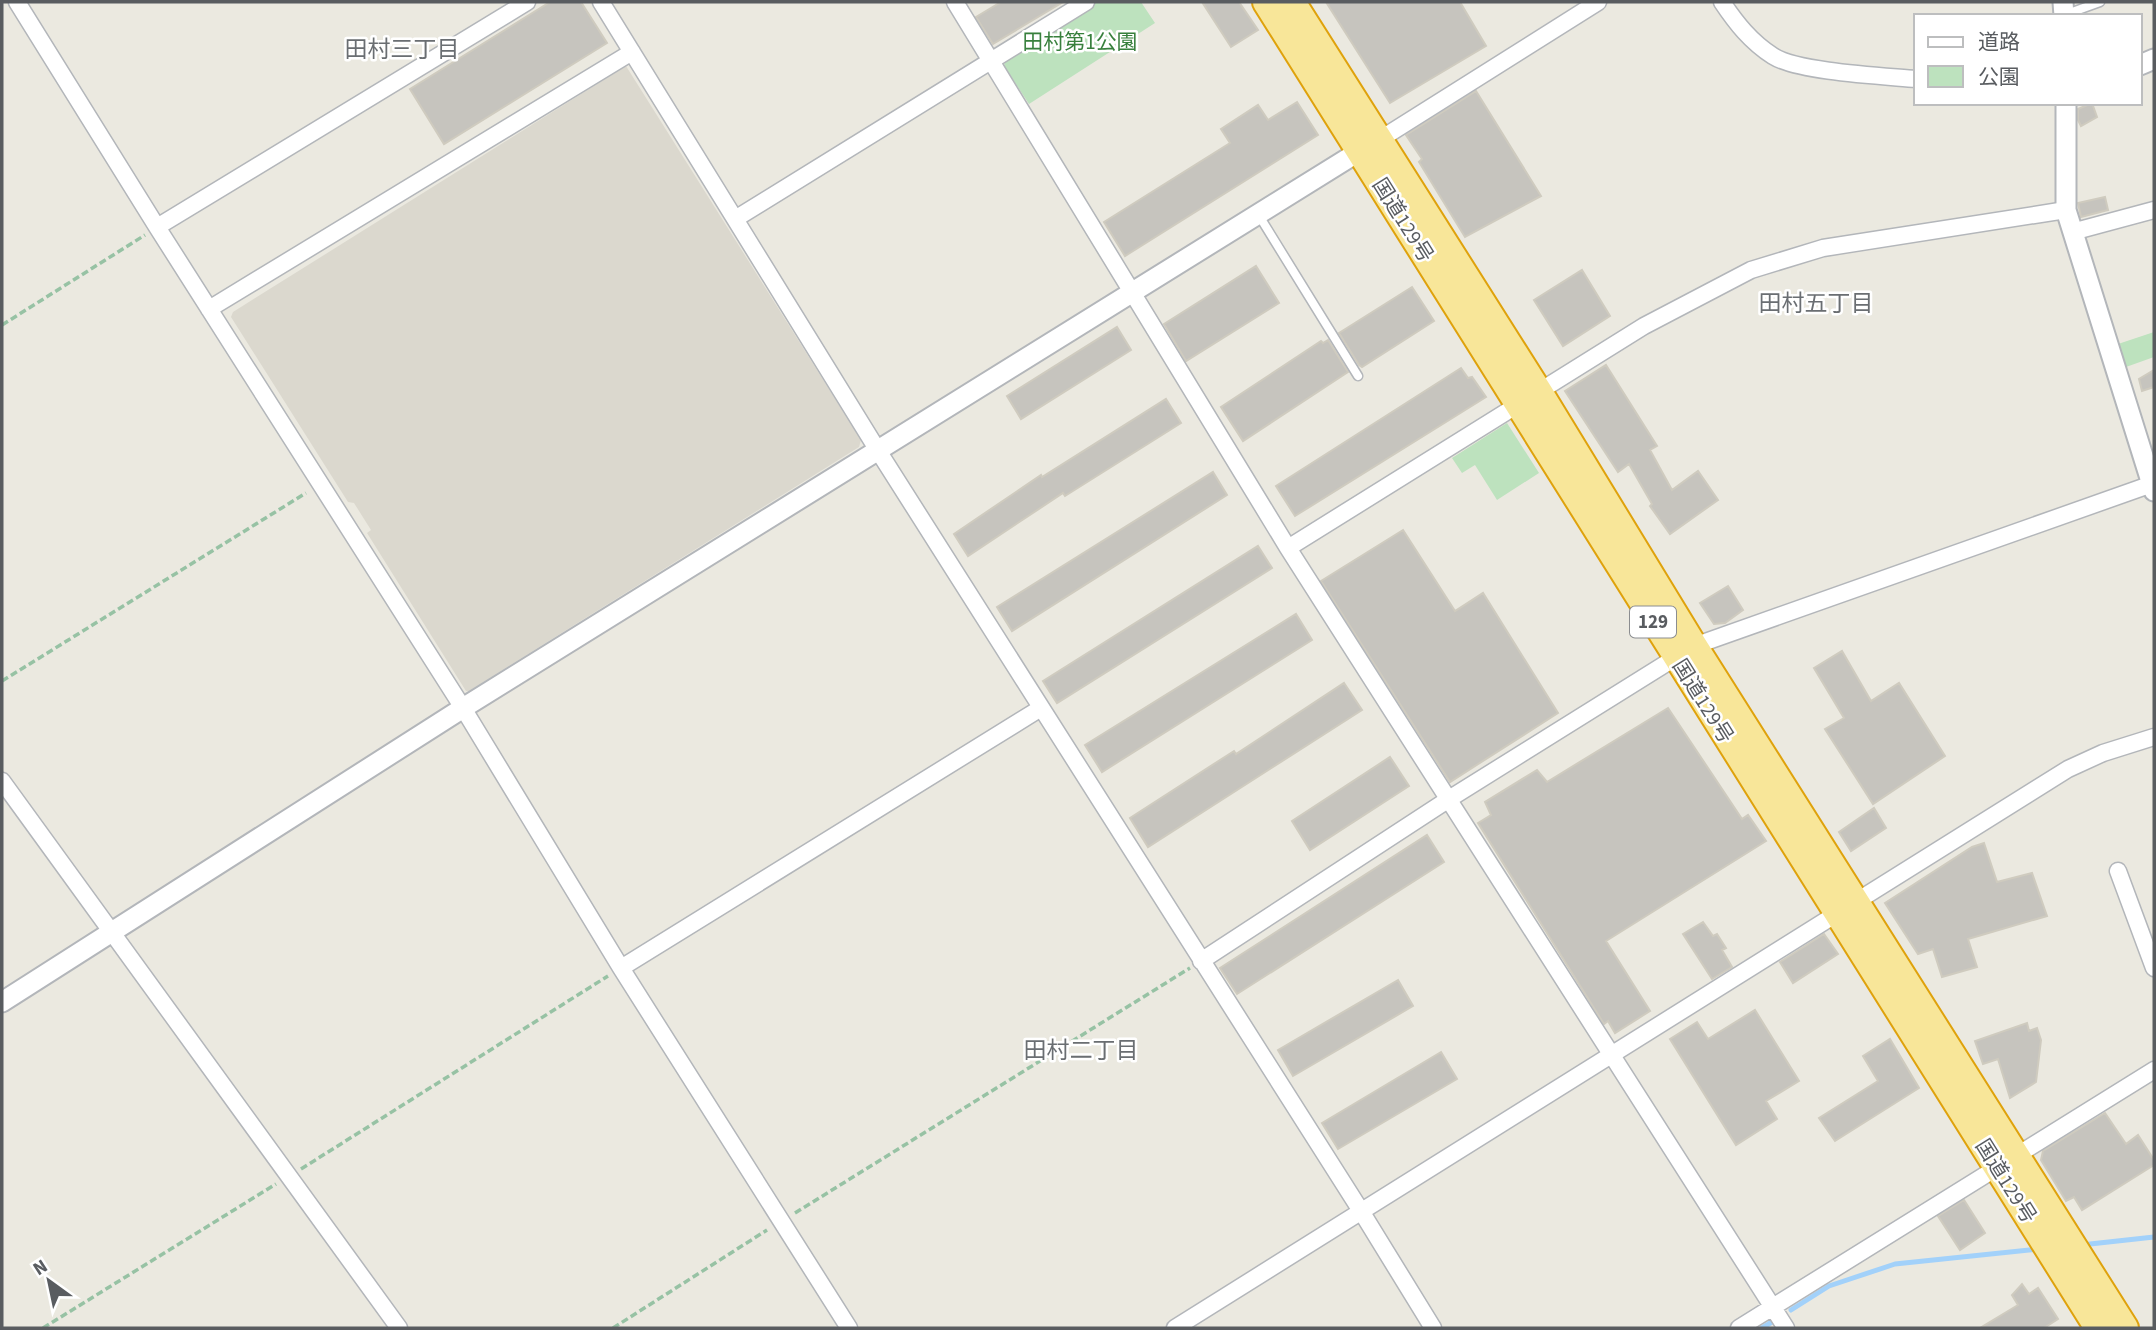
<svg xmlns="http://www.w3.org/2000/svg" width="2156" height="1330" font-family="'Source Sans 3','Noto Sans JP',sans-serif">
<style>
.education{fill:#dbd8ce}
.green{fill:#bde2be}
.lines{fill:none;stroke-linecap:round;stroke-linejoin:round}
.stream{stroke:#a2d1fa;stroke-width:5}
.building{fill:#c6c4be;stroke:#cfcbbf;stroke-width:2}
.service-casing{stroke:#b3b6ba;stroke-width:11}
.minor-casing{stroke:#b3b6ba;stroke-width:19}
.tertiary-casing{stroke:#b3b6ba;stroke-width:23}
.trunk-casing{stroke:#dfa20c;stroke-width:30}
.path{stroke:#97c2a4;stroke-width:3.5;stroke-dasharray:7 3.5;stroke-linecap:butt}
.service{stroke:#fff;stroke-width:8}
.minor{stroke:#fff;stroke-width:16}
.tertiary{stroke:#fff;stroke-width:19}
.trunk{stroke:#f8e699;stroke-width:26}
.labels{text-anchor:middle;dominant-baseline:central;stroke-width:5;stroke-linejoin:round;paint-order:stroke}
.shield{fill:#fff;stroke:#8b8d90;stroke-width:2}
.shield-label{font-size:19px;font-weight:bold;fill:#595c60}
.park-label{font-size:21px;fill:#38803d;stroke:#fff}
.street-label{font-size:21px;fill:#595c60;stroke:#fff}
.neighbourhood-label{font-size:23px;fill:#6a6e72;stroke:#fff}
</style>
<rect width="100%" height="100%" fill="#ebe9e0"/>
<!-- education -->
<path class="education" d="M626 66 861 440 859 447 469 691H466L367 533 371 530 354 503 348 502 231 317 233 312Z"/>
<!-- green -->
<path class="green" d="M1097 2H1141L1155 23 1029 104 1004 66 1005 61Z
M2154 332V357L2126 367 2118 344Z
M1507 423 1539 473 1497 500 1475 465 1462 473 1452 458Z"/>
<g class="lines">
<!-- stream -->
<path class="stream" d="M2081 1245 2154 1237
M1791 1310 1829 1286 1895 1264 2039 1249
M1762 1328 1772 1322"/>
</g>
<!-- building -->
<path class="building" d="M550 2H581L607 43 444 144 410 89Z
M1001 2H1063L993 44 976 17Z
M1202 2H1239L1258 30 1231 47Z
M1326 2H1460L1486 46 1390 103Z
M1476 91 1541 196 1465 237 1419 162 1422 159 1406 135Z
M1297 102 1318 135 1125 256 1104 222 1230 143 1221 129 1258 105 1268 120Z
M2092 103 2097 117 2081 126 2078 120V109Z
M2105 197 2108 210 2081 217 2078 203Z
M1256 266 1279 303 1186 361 1164 324Z
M1582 270 1610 316 1563 346 1534 300Z
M1412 287 1434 321 1362 367 1359 365 1339 333Z
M1117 327 1131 350 1021 419 1007 396Z
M1328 340 1348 372 1243 441 1221 407 1321 341 1323 343Z
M1606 365 1657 446 1650 450 1672 490 1698 471 1718 500 1670 534 1650 506 1652 504 1629 464 1618 472 1565 391Z
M1461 368 1468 378 1472 377 1486 397 1295 516 1276 486Z
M2154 370V387L2142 391 2139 379Z
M1166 399 1181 423 1065 496 1063 493 968 556 954 534 1041 475 1042 477Z
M1213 472 1227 495 1012 631 997 607Z
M1403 530 1455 611 1483 593 1558 713 1450 782 1321 581Z
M1258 546 1272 568 1057 703 1043 681Z
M1728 586 1743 610 1725 623 1714 624 1700 603Z
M1296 614 1312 640 1102 772 1085 745Z
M1842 651 1871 701 1899 683 1945 756 1873 804 1825 729 1844 718 1814 668Z
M1344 683 1362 710 1148 847 1130 818 1234 751 1236 754Z
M1668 708 1742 819 1748 815 1766 841 1606 941 1650 1011 1615 1033 1608 1021 1604 1024 1478 823 1491 815 1485 802 1537 770 1547 782Z
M1390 757 1409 786 1310 850 1292 821Z
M1874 808 1886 828 1851 851 1839 832Z
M1427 835 1444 862 1237 994 1220 968Z
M1984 843 1997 882 2032 873 2047 916 1968 939 1977 967 1942 977 1933 949 1918 954 1885 903 1972 847Z
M1703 922 1713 936 1717 934 1726 948 1722 950 1732 967 1712 979 1683 934Z
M1824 934 1838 954 1793 983 1780 962Z
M1398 980 1413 1006 1293 1076 1278 1050Z
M1755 1010 1799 1081 1766 1101 1777 1119 1736 1145 1670 1039 1697 1022 1708 1039Z
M2027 1023 2029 1031 2037 1028 2041 1040 2036 1082 2010 1098 1998 1059 1983 1064 1975 1041Z
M1890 1039 1919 1088 1835 1141 1819 1118 1878 1081 1863 1056Z
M1441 1052 1457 1079 1338 1149 1322 1123Z
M2105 1113 2126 1144 2138 1135 2154 1160V1165L2082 1210 2074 1197 2066 1201 2041 1160 2043 1151Z
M1964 1200 1985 1233 1960 1250 1938 1216Z
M2022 1284 2029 1294 2038 1288 2058 1319 2044 1328H1980L2018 1305 2012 1295Z"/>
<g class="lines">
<defs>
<path id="service" d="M2064 15 2100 2
M1258 214 1358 376"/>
<path id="minor" d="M17 2 157 227 463 708 621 968 849 1328
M601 2 877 449 1361 1211 1433 1328
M955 2 1288 548 1786 1328
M1722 2C1736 23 1751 42 1773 56 1798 72 1884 76 1916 79
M1379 140 1598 2
M735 219 1086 2
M157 227 527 2
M2072 232 2154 210
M209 309 632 52
M1288 548 1644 326 1751 270 1823 248 2066 210
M2 781 399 1328
M2118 871 2154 968
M1201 961 1449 799 1694 646 2152 484
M621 968 1041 708
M1175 1328 2068 769 2103 753 2154 737
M1739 1328 2154 1070"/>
<path id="tertiary" d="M2063 2 2064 16
M2140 65 2154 59
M2066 103V210L2154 491
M2 1002 463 708 1371 144"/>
<path id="trunk" d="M1266 2 2098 1328
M1292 2 1539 392 1694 646 2125 1328"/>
</defs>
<!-- service casing -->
<use href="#service" class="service-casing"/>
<!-- minor casing -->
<use href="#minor" class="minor-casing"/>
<!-- tertiary casing -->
<use href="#tertiary" class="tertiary-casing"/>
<!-- trunk casing -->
<use href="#trunk" class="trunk-casing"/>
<!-- path -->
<path class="path" d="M2 325 145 235
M2 681 306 493
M301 1169 608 976
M795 1213 1190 968
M43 1328 276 1184
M613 1328 767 1230"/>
<!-- service -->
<use href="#service" class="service"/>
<!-- minor -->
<use href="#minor" class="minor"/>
<!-- tertiary -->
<use href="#tertiary" class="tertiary"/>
<!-- trunk -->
<use href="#trunk" class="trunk"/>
</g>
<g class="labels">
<!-- shield labels -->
<rect class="shield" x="1630" y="606.5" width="46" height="31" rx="5"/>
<g class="shield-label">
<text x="1653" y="622">129</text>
</g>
<!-- park labels -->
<g class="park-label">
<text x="1080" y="42">田村第1公園</text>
</g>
<!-- street labels -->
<g class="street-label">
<text transform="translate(1403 220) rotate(58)">国道129号</text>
<text transform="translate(1703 701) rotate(58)">国道129号</text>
<text transform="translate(2006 1181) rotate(58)">国道129号</text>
</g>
<!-- neighbourhood labels -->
<g class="neighbourhood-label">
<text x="402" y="49">田村三丁目</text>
<text x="1816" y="303">田村五丁目</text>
<text x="1081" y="1050">田村二丁目</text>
</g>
</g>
<!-- border -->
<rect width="2156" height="1330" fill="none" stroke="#595c60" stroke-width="7"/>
<!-- legend -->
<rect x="1914" y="14" width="228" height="91" fill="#ffffff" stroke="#bdbebf" stroke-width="2"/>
<rect x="1928" y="37" width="35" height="10" fill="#ffffff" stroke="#bdbebf" stroke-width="2"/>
<text x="1978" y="49" font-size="21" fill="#595c60">道路</text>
<rect x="1928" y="66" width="35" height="21" fill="#bde2be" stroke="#bdbebf" stroke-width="2"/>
<text x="1978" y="84" font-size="21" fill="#595c60">公園</text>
<!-- north arrow -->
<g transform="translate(49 1281) rotate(327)" stroke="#ffffff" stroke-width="5" paint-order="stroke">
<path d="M0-5L12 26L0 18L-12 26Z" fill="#595c60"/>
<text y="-10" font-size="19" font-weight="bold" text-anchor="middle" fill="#595c60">N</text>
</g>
</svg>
